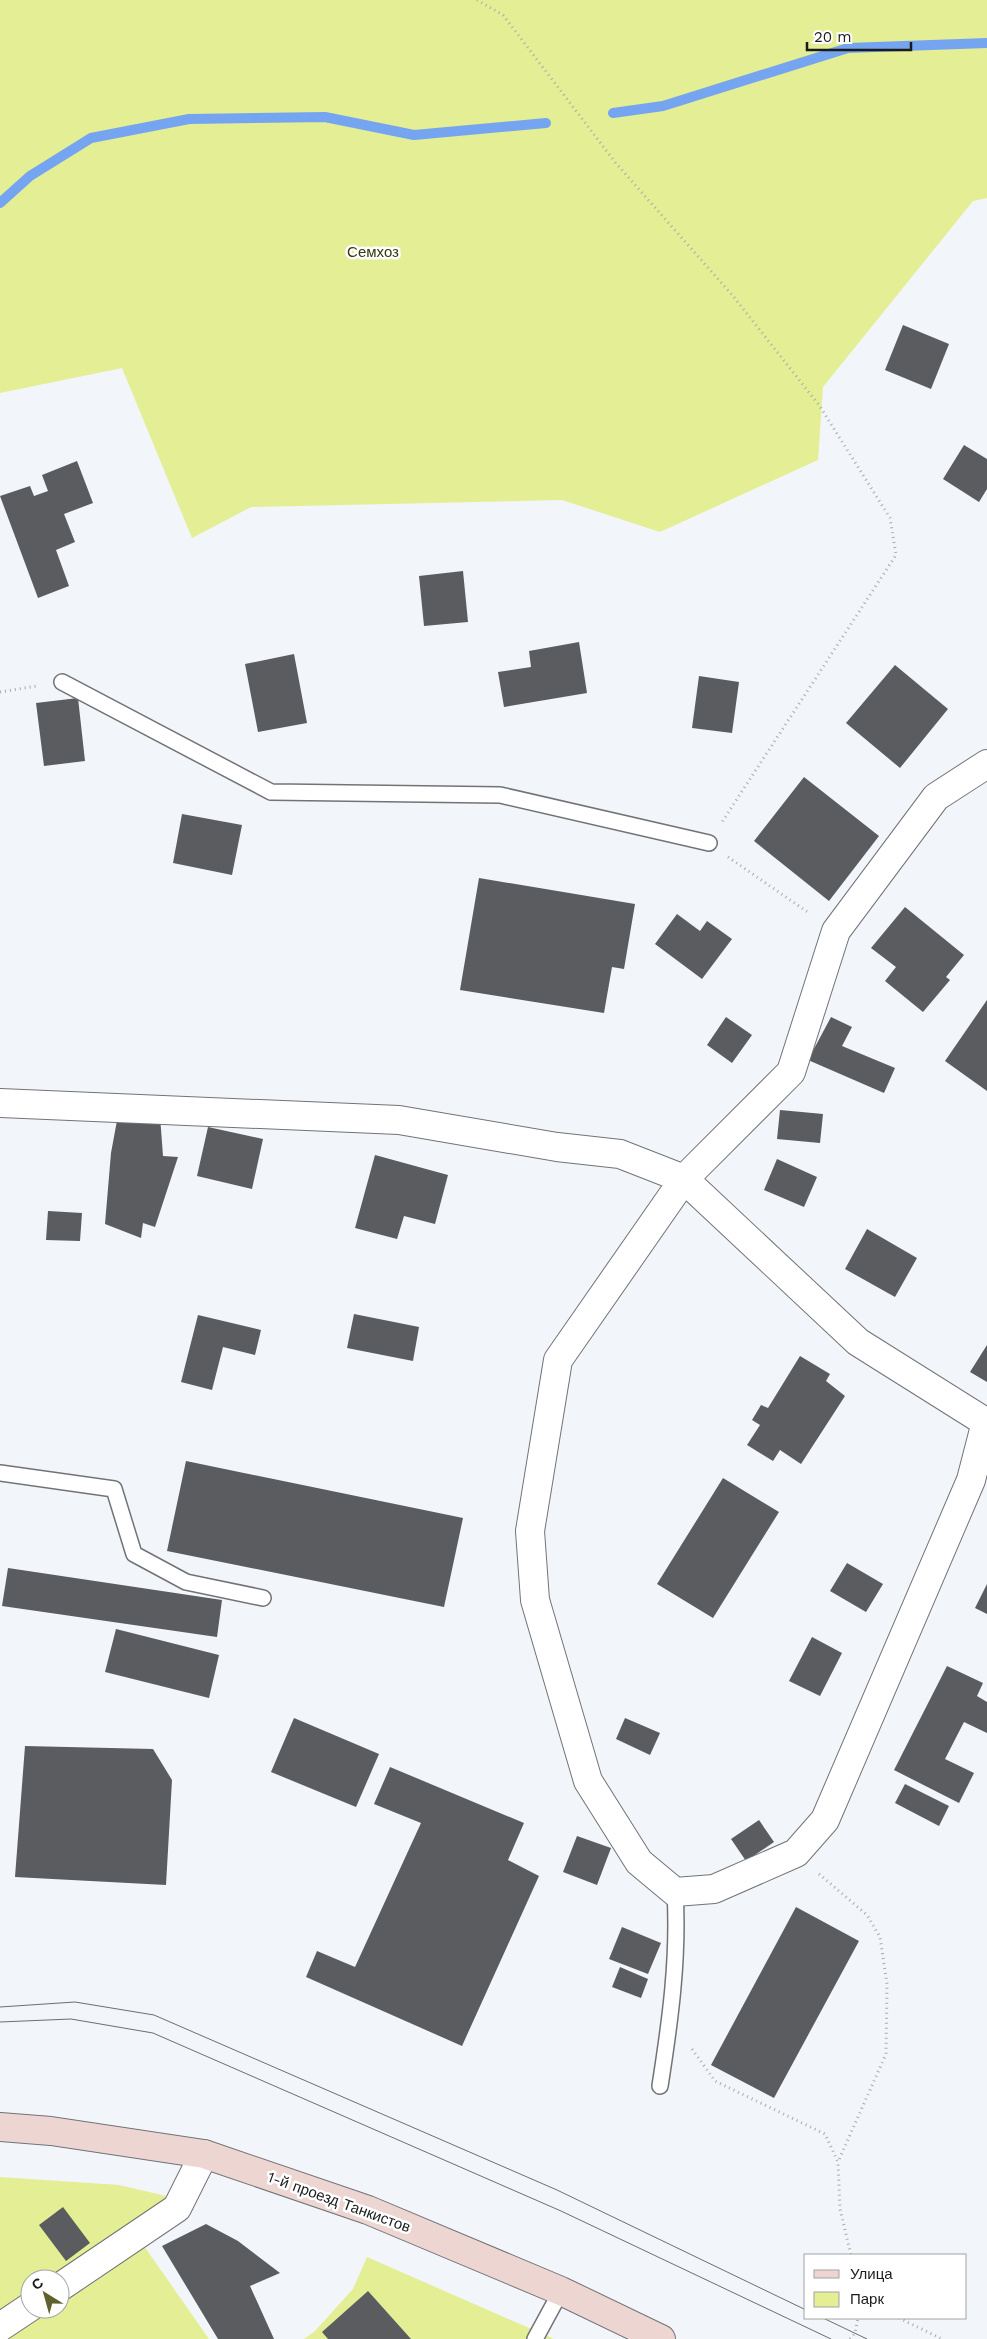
<svg xmlns="http://www.w3.org/2000/svg" width="987" height="2339" font-family="'Work Sans',sans-serif">
<style>
.green{fill:#e4ee94;fill-rule:evenodd}
.lines{fill:none;stroke-linecap:round;stroke-linejoin:round}
.stream{stroke:#75a5f0;stroke-width:10}
.building{fill:#5a5c60}
.service-casing{stroke:#717377;stroke-width:18}
.minor-casing{stroke:#717377;stroke-width:30}
.secondary-casing{stroke:#717377;stroke-width:30}
.path{stroke:#a8abae;stroke-width:3;stroke-dasharray:1 4;stroke-linecap:butt}
.service{stroke:#fff;stroke-width:15}
.minor{stroke:#fff;stroke-width:28}
.secondary{stroke:#edd6d1;stroke-width:28}
.tram{stroke:#6d6e71;stroke-width:1}
.labels{text-anchor:middle;dominant-baseline:central;stroke-width:5;stroke-linejoin:round;paint-order:stroke}
.park-label{font-size:15px;fill:#34380e;stroke:#fff}
.street-label{font-size:15px;fill:#1a1b1c;stroke:#fff}
</style>
<rect width="100%" height="100%" fill="#f2f5fa"/>
<!-- green -->
<path class="green" d="M0 0H987V198L973 201 823 387 818 460 660 532 562 500 251 507 192 538 122 368 0 393Z
M0 2177 119 2185 196 2203 190 2212 144 2246 209 2339H0ZM30 2279H60V2309H30Z
M367 2257 554 2339H304L315 2331 353 2289Z"/>
<g class="lines">
<!-- stream -->
<path class="stream" d="M613 113 663 106 848 48 987 43
M0 203 30 176 91 138 189 119 325 117 414 135 546 123"/>
</g>
<!-- building -->
<path class="building" d="M903 325 949 344 931 389 885 370Z
M964 445 987 459V489L979 502 943 479Z
M77 461 93 503 64 514 75 542 56 550 69 586 38 598 0 496 30 486 34 496 48 491 42 475Z
M463 571 468 622 424 626 419 576Z
M579 642 587 693 504 707 498 672 531 667 529 651Z
M294 654 307 723 258 732 245 664Z
M895 665 948 709 900 768 846 723Z
M699 676 739 682 732 733 692 728Z
M78 698 85 761 44 766 36 703Z
M804 777 879 836 829 901 754 841Z
M182 814 242 825 232 875 173 863Z
M479 878 635 904 624 969 612 967 604 1013 460 990Z
M905 907 964 955 946 977 950 980 923 1012 885 981 896 967 871 948Z
M677 914 700 931 707 921 732 939 702 979 655 944Z
M987 1000V1091L945 1061Z
M726 1017 752 1035 732 1063 707 1045Z
M831 1017 852 1027 842 1046 895 1068 884 1093 808 1060Z
M780 1110 823 1114 820 1143 777 1139Z
M118 1115 160 1116 163 1156 178 1157 155 1227 143 1223 141 1238 105 1224 111 1153Z
M208 1127 263 1139 252 1189 197 1176Z
M375 1155 448 1175 435 1224 404 1216 397 1239 355 1228Z
M777 1159 817 1177 804 1207 764 1190Z
M48 1211 82 1213 80 1241 46 1240Z
M867 1229 917 1258 895 1297 845 1269Z
M354 1314 419 1327 413 1361 347 1348Z
M198 1315 261 1330 255 1355 223 1347 212 1390 181 1382Z
M987 1345V1382L970 1372Z
M800 1356 830 1374 826 1381 845 1396 801 1464 780 1450 773 1461 747 1445 760 1425 752 1420 761 1405 768 1408Z
M186 1461 463 1518 444 1607 167 1551Z
M723 1478 779 1512 713 1618 657 1584Z
M847 1563 883 1584 866 1612 830 1591Z
M8 1568 222 1600 217 1637 2 1606Z
M987 1584V1614L975 1608Z
M116 1629 219 1655 209 1698 105 1672Z
M812 1637 842 1653 820 1696 789 1681Z
M947 1666 983 1683 977 1696 987 1702V1733L964 1722 945 1759 974 1773 959 1803 894 1770Z
M294 1718 379 1754 356 1807 271 1772Z
M625 1718 660 1733 650 1755 616 1739Z
M25 1746 153 1749 172 1780 166 1885 15 1877Z
M390 1767 524 1823 508 1860 539 1876 462 2046 306 1977 317 1951 355 1967 421 1823 374 1804Z
M905 1784 949 1806 939 1826 895 1803Z
M759 1820 774 1842 746 1861 731 1839Z
M577 1836 611 1848 597 1885 563 1872Z
M796 1907 859 1941 774 2098 711 2065Z
M622 1927 661 1943 648 1974 609 1959Z
M620 1967 648 1979 641 1998 612 1987Z
M63 2207 90 2243 66 2261 39 2225Z
M206 2224 238 2241 280 2273 250 2286 274 2339H218L162 2246Z
M368 2291 411 2339H328L322 2332Z"/>
<g class="lines">
<defs>
<path id="service" d="M62 682 271 792 500 795 709 843
M0 1473 114 1489 134 1554 186 1582 263 1598
M660 2086C670 2022 679 1958 675 1892
M535 2339 561 2291"/>
<path id="minor" d="M0 1103 399 1120 557 1147 620 1154 684 1179 858 1342 987 1423
M986 1422 971 1480 825 1820 796 1853 714 1889 675 1892 639 1862 588 1781 535 1600 530 1531 558 1360 684 1179 791 1072 836 931 936 797 987 764
M60 2287 177 2208 204 2154
M0 2327 30 2307"/>
<path id="secondary" d="M0 2127 51 2131 204 2154 368 2210 561 2291 661 2339"/>
</defs>
<!-- service casing -->
<use href="#service" class="service-casing"/>
<!-- minor casing -->
<use href="#minor" class="minor-casing"/>
<!-- secondary casing -->
<use href="#secondary" class="secondary-casing"/>
<!-- path -->
<path class="path" d="M477 0 503 15 615 162 733 296 819 405 890 518 896 555 722 822
M0 692 37 686
M728 857 809 913
M819 1874 867 1915 880 1937 887 1984 886 2054 838 2162
M692 2049 715 2081 825 2134 838 2162 840 2209 851 2255
M899 2318 942 2339
M850 2339 855 2333 858 2318"/>
<!-- service -->
<use href="#service" class="service"/>
<!-- minor -->
<use href="#minor" class="minor"/>
<!-- secondary -->
<use href="#secondary" class="secondary"/>
<!-- tram -->
<path class="tram" d="M0 2007 75 2002 154 2015 557 2190 806 2310
M0 2022 71 2019 153 2033 561 2211 831 2339
M823 2318 867 2339"/>
</g>
<g class="labels">
<!-- park labels -->
<g class="park-label">
<text x="373" y="252">Семхоз</text>
</g>
<!-- street labels -->
<g class="street-label">
<text transform="translate(339 2202) rotate(20)">1-й проезд Танкистов</text>
</g>
</g>
<!-- legend -->
<rect x="804" y="2254" width="162" height="65" fill="#ffffff" stroke="#a3a4a4"/>
<rect x="814" y="2270" width="25" height="8" fill="#edd6d1" stroke="#a3a4a4"/>
<text x="850" y="2279" font-size="15" fill="#1a1b1c">Улица</text>
<rect x="814" y="2292" width="25" height="15" fill="#e4ee94" stroke="#a3a4a4"/>
<text x="850" y="2304" font-size="15" fill="#1a1b1c">Парк</text>
<!-- north arrow -->
<g transform="translate(45 2294) rotate(323)"><circle r="24" fill="#ffffff" stroke="#a3a4a4"/>
<path d="M0-4L9 19L0 12L-9 19Z" fill="#61612e"/>
<text y="-8" font-size="14" font-weight="bold" text-anchor="middle" fill="#1a1b1c">С</text>
</g>
<!-- scale -->
<path d="M807 42v8h104v-8" fill="none" stroke="#1a1b1c" stroke-width="2.5"/>
<text x="814" y="42" font-size="15" fill="#1a1b1c" stroke="#ffffff" stroke-width="4" paint-order="stroke">20 m</text>
</svg>
